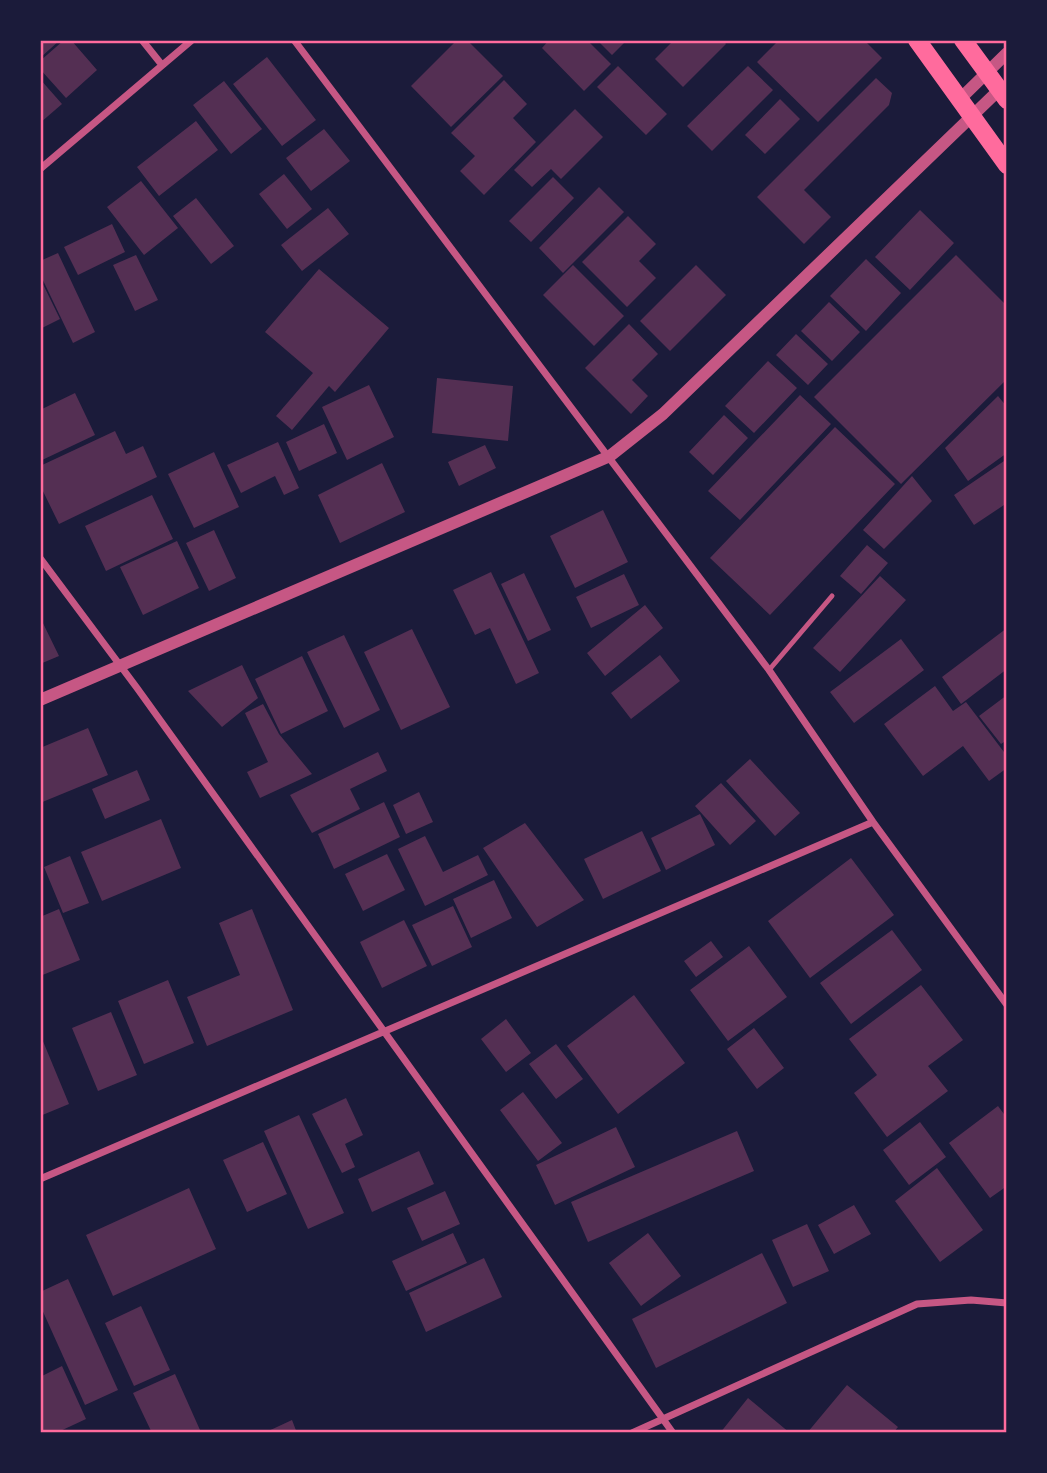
<svg xmlns="http://www.w3.org/2000/svg" width="1047" height="1473" font-family="'Archivo Narrow',sans-serif">
<style>
.building{fill:#542f53}
.lines{fill:none;stroke-linecap:round;stroke-linejoin:round}
.service{stroke:#c65784;stroke-width:5}
.minor{stroke:#c65784;stroke-width:7}
.tertiary{stroke:#c65784;stroke-width:12}
.primary{stroke:#ff6b9d;stroke-width:18}
.neatline{fill:none;stroke:#ff6b9d;stroke-width:2.5}
</style>
<rect width="100%" height="100%" fill="#1b1b3a"/>
<!-- building -->
<path class="building" d="M40 40H60L40 58Z
M64 40H71L97 70 66 98 40 69V61Z
M457 40H467L503 76 451 127 411 86Z
M549 40H587L611 64 584 91 542 48Z
M597 40H627L612 55Z
M674 40H723L726 44 683 87 655 59Z
M779 40H864L882 58 818 122 757 62Z
M267 57 316 120 282 146 233 84Z
M618 66 667 114 646 135 597 87Z
M748 66 773 90 712 151 687 126Z
M876 78 892 93 889 105 804 190 831 217 804 244 757 197Z
M40 79 62 104 40 123Z
M504 80 527 104 513 118 536 142 484 195 460 171 475 156 451 133Z
M224 81 262 129 231 154 193 105Z
M780 99 800 119 765 154 745 135Z
M575 109 603 137 561 179 551 169 532 187 514 170Z
M196 121 218 150 159 196 137 167Z
M324 129 350 161 311 191 286 158Z
M284 174 312 209 287 229 259 194Z
M553 177 574 198 531 242 509 221Z
M141 181 178 228 144 255 107 207Z
M599 187 624 212 563 273 539 248Z
M196 198 234 246 211 264 173 216Z
M328 208 349 234 302 271 281 245Z
M920 210 954 243 910 290 875 257Z
M628 216 656 244 639 261 656 278 627 307 582 262Z
M112 224 125 252 78 275 64 247Z
M58 253 95 332 73 343 40 274V261Z
M136 255 158 300 135 311 113 265Z
M956 255 1007 306V379L901 484 814 397Z
M866 259 901 293 866 331 830 296Z
M573 265 624 316 594 346 543 295Z
M696 265 726 295 670 351 640 321Z
M319 269 389 328 335 392 329 386 292 430 276 416 313 373 265 332Z
M40 278 60 319 40 329Z
M829 302 860 332 832 361 801 331Z
M629 324 658 354 632 380 648 396 631 414 585 368Z
M796 334 828 364 808 385 776 355Z
M768 361 797 388 754 433 725 406Z
M437 378 513 386 508 441 432 433Z
M369 385 394 437 347 460 322 407Z
M75 393 95 435 40 461V410Z
M800 395 831 424 740 520 708 491Z
M998 396 1007 407V453L968 481 945 448Z
M724 415 748 438 713 475 689 452Z
M324 424 337 453 299 471 286 442Z
M835 427 895 484 770 615 710 558Z
M115 431 126 454 143 446 157 477 59 524 40 485V466Z
M278 442 299 488 284 495 275 476 241 493 227 465Z
M485 445 496 468 459 486 448 462Z
M214 452 239 507 194 528 168 474Z
M1007 459V503L974 525 954 495Z
M382 463 405 512 340 543 318 495Z
M912 476 932 501 884 549 863 530Z
M152 495 173 539 106 571 85 526Z
M603 510 628 562 575 588 550 536Z
M214 530 236 578 209 591 186 543Z
M177 541 199 588 143 615 120 567Z
M867 545 888 563 861 594 840 576Z
M491 572 539 673 516 684 490 628 475 635 453 590Z
M524 573 551 630 528 641 501 584Z
M624 574 639 605 591 628 576 597Z
M880 576 906 600 840 672 813 648Z
M645 605 663 628 605 676 587 653Z
M40 617 59 656 40 664Z
M1007 628V669L961 704 942 677Z
M412 629 450 707 401 730 364 652Z
M344 635 380 710 344 728 307 652Z
M901 639 924 670 854 723 830 692Z
M660 655 680 681 631 719 611 693Z
M302 656 328 711 281 734 255 679Z
M242 665 258 698 222 727 188 691Z
M935 686 953 711 966 702 1007 756V768L989 781 963 746 923 776 884 724Z
M1007 695V740L1001 744 979 716Z
M263 704 279 734 312 774 260 798 247 772 268 762 245 713Z
M88 728 108 775 40 803V748Z
M378 752 387 771 350 789 360 809 312 833 290 795Z
M750 759 800 813 775 836 726 781Z
M137 770 150 800 105 819 92 789Z
M721 783 756 821 730 845 695 806Z
M419 792 433 822 406 834 393 805Z
M384 802 400 837 334 869 318 834Z
M700 814 715 845 666 870 651 838Z
M161 819 181 868 102 901 81 852Z
M525 823 584 900 537 927 483 848Z
M642 831 661 871 603 899 584 859Z
M425 836 443 872 478 855 488 875 425 906 398 849Z
M387 854 405 890 363 911 345 874Z
M70 856 89 903 63 913 44 867Z
M851 858 894 915 810 978 768 921Z
M494 880 512 918 471 938 453 899Z
M453 906 472 947 432 966 412 925Z
M59 909 80 960 40 976V917Z
M252 909 293 1010 207 1046 187 997 240 975 219 923Z
M404 920 427 966 382 988 360 942Z
M892 930 922 970 851 1024 820 983Z
M711 941 723 957 696 977 684 961Z
M749 946 787 997 728 1041 690 990Z
M168 980 194 1043 144 1064 118 1001Z
M921 985 963 1040 928 1066 948 1091 887 1137 854 1093 877 1075 849 1039Z
M634 995 685 1063 618 1114 567 1046Z
M111 1012 137 1075 98 1091 72 1028Z
M506 1019 531 1053 506 1072 481 1039Z
M754 1028 784 1068 757 1089 727 1049Z
M40 1034 69 1104 40 1116Z
M556 1044 583 1079 556 1099 529 1064Z
M523 1092 562 1143 538 1161 500 1110Z
M346 1098 363 1135 345 1144 355 1167 342 1173 312 1114Z
M998 1106 1007 1118V1186L990 1198 949 1143Z
M299 1115 344 1213 308 1229 264 1131Z
M920 1122 946 1157 909 1185 883 1150Z
M616 1127 635 1167 555 1205 536 1165Z
M737 1131 754 1171 588 1242 571 1202Z
M263 1142 287 1194 247 1212 223 1160Z
M419 1151 434 1184 372 1212 358 1179Z
M937 1168 983 1230 940 1262 895 1201Z
M189 1188 216 1249 113 1296 86 1235Z
M445 1191 460 1224 422 1241 407 1208Z
M854 1205 871 1234 834 1254 818 1225Z
M807 1224 829 1271 793 1287 772 1240Z
M453 1233 467 1263 406 1291 392 1261Z
M648 1233 681 1276 641 1306 609 1263Z
M762 1253 787 1303 656 1368 632 1319Z
M484 1258 502 1297 426 1332 409 1293Z
M68 1279 118 1390 85 1405 40 1305V1292Z
M141 1306 170 1370 134 1386 105 1323Z
M62 1366 86 1419 56 1433H40V1377Z
M175 1374 200 1430 152 1433 133 1393Z
M847 1385 898 1427 893 1433H807Z
M748 1398 790 1433H720Z
M292 1420 297 1433H264Z"/>
<g class="lines">
<!-- service -->
<path class="service" d="M769 670 832 596"/>
<!-- minor -->
<path class="minor" d="M142 40 162 65
M294 40 769 670 873 822 1007 1005
M40 169 192 40
M40 558 137 688 673 1433
M40 1179 873 822
M632 1433 917 1304 971 1300 1007 1303"/>
<!-- tertiary -->
<path class="tertiary" d="M960 99 1007 53
M40 700 610 456 663 414 999 90"/>
<!-- primary -->
<path class="primary" d="M917 40 1007 165
M963 40 1007 100"/>
</g>
<!-- border -->
<rect width="1047" height="1473" fill="none" stroke="#1b1b3a" stroke-width="84"/>
<rect x="42" y="42" width="963" height="1389" class="neatline"/>
</svg>
